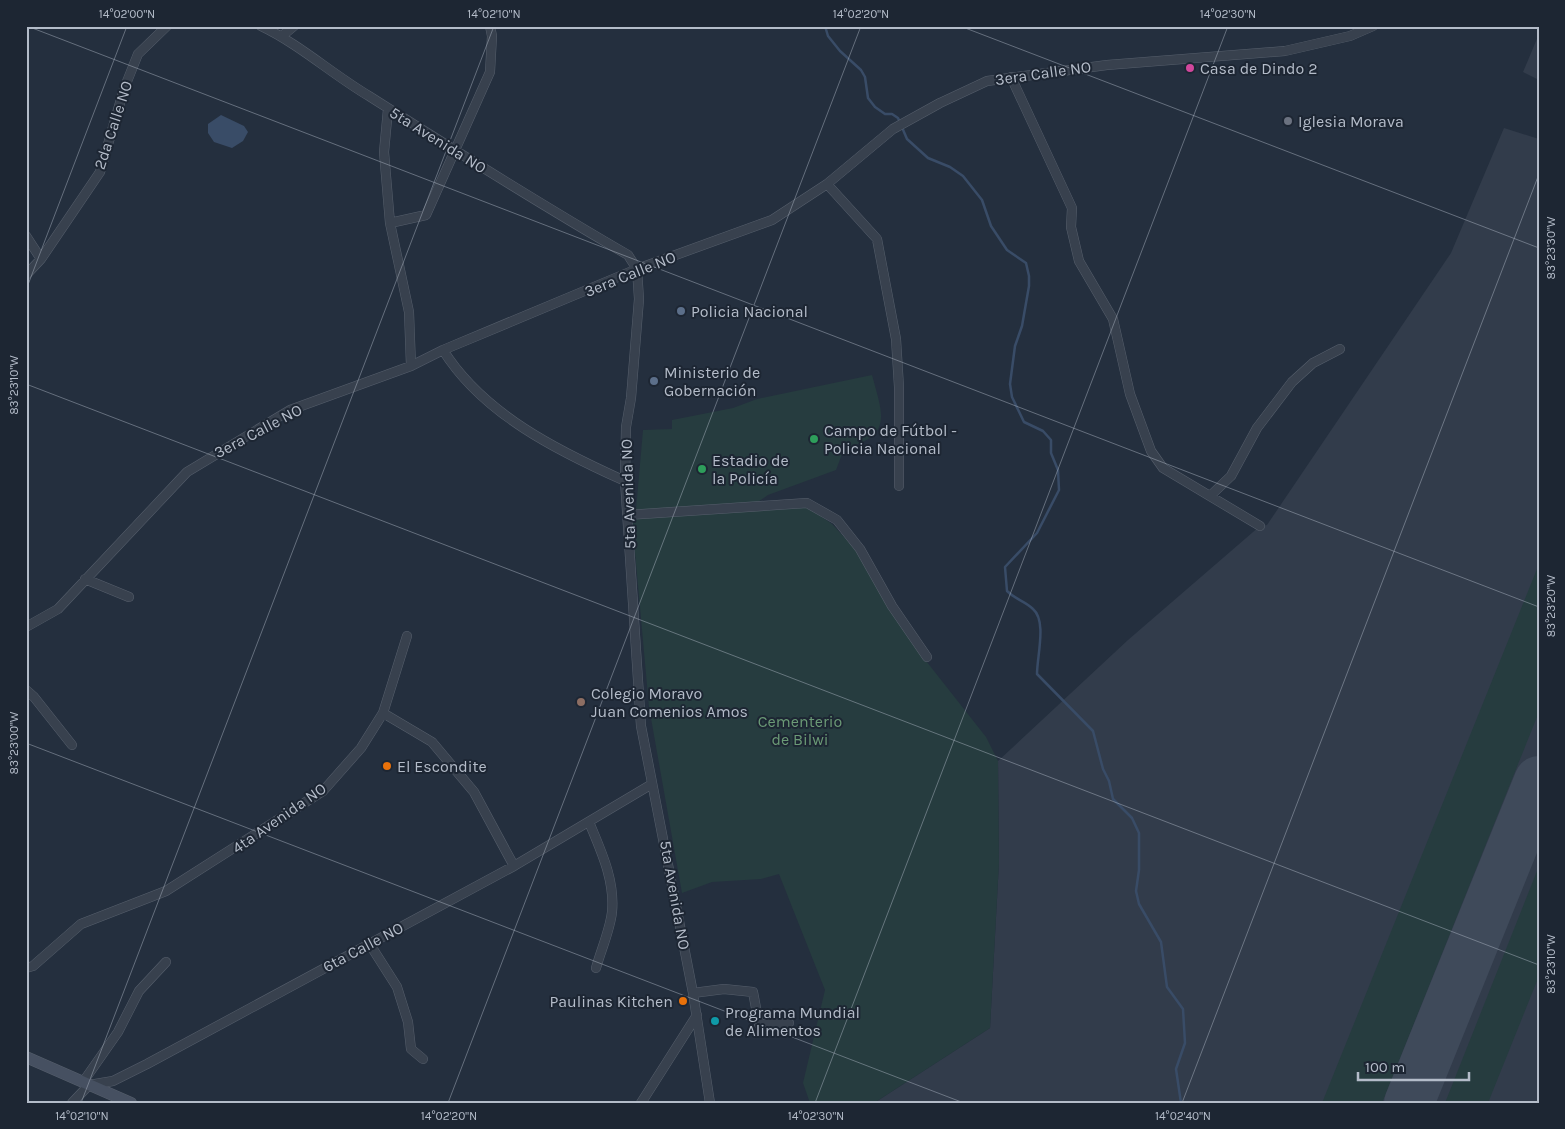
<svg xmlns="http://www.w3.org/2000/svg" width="1565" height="1129" font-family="Karla,sans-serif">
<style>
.airport{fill:#323c4b}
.green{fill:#263c3f}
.water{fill:#394c67}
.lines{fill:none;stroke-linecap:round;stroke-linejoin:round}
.stream{stroke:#394c67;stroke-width:2.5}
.runway{stroke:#3f4a5a;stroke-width:50}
.street-casing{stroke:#565f6c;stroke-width:10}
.secondary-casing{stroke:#565f6c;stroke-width:12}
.street{stroke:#38414e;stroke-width:9}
.secondary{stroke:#465061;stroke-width:11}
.ticks{fill:none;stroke:#b4bcc9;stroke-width:1;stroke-opacity:0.45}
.hotel-dot{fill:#d1479c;stroke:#1d2633;stroke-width:2}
.worship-dot{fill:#6b7280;stroke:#1d2633;stroke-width:2}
.service-dot{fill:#5c6f8a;stroke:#1d2633;stroke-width:2}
.leisure-dot{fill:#2e9e5b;stroke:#1d2633;stroke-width:2}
.education-dot{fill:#8d6e63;stroke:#1d2633;stroke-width:2}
.food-dot{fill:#e8710a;stroke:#1d2633;stroke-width:2}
.culture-dot{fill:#0f9aa8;stroke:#1d2633;stroke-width:2}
.labels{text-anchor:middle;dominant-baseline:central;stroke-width:4;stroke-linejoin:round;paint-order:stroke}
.poi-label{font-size:16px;fill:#b4bcc9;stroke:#1d2633;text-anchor:start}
.street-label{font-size:16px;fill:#b4bcc9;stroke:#1d2633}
.park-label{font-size:16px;fill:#6b9a76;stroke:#1d2633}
.neatline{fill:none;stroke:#b4bcc9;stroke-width:2}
.ticks-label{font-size:12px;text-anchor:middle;fill:#b4bcc9}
</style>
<rect width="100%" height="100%" fill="#242f3e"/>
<!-- airport -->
<path class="airport" d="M1539 34V80L1523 72Z
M1504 128 1539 139V1103H874L990 1028 999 862 998 761 1128 640 1260 526 1267 525 1451 253Z"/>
<!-- green -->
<path class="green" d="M872 375C883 416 893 435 844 449L836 470 768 495 755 504 636 510 643 430 672 429V420L733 408 757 399Z
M806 506 832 524 856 550 923 657 986 737 998 761 999 862 990 1028 874 1103H810L803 1083 825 990 779 874 761 879 712 882 682 893 649 707 632 519Z
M1539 564V712L1382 1103H1322Z
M1539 866V976L1488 1103H1445Z"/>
<!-- water -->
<path class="water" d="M221 115 244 126 248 132 243 141 232 148 214 142 208 133V124Z"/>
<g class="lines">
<!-- stream -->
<path class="stream" d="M825 26 828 36 840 51 861 70 865 77 868 98 875 107 885 114H892L898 118 907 139 928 158 950 167 963 176 982 200 991 226 1007 250 1026 263 1029 276V286L1022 326 1015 346 1010 384 1012 397 1024 422 1043 431 1051 440V453L1058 470 1059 490 1037 533 1005 567 1007 591C1016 600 1025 601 1033 609 1047 621 1037 656 1037 674L1093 731 1103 769 1109 781 1113 799 1132 818 1139 833V870L1136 891 1139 904 1161 942 1167 987 1183 1009 1185 1043 1176 1069 1181 1103"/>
<!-- runway -->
<path class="runway" d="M1409 1103 1539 781"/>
<defs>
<path id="street" d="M261 26C299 44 332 74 369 96 454 150 540 204 628 255L637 269 639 299 631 398 626 427 625 481 641 726 693 993 710 1103
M282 36 294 26
M1011 77 1072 208 1071 227 1079 261 1113 319 1130 394 1151 451 1163 468 1260 526
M388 109 384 152 390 223 409 312 411 366
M827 184 877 239 896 339 899 387V486
M390 223 426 215 490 72 492 36 490 26
M26 236 41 259
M26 275 41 259 100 172 124 89 138 54 167 26
M443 350C483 414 558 451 625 481
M1210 496 1231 476 1257 428 1292 382 1313 363 1340 349
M627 515 807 503 837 520 860 549 892 606 927 657
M85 579 129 597
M26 627 58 609 187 472 290 410 411 366 443 350 637 269 772 220 827 184 893 129 940 103 987 81 1107 65 1285 51 1350 36 1373 26
M26 690 34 697 72 745
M383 713 407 636
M589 822C601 851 615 880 612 912 610 930 601 950 596 968
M369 943 397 987 408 1022 411 1049 423 1059
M26 968 33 966 81 924 166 891 323 791 361 748 383 713 432 742 474 792 514 866
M693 993 724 989 753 992 759 1024 789 1023
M83 1082 118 1032 139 991 166 962
M72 1103 89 1085 113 1081 147 1064 514 866 652 784
M641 1103 697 1015"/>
<path id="secondary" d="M26 1057 131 1103"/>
</defs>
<!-- street casing -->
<use href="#street" class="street-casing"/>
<!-- secondary casing -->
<use href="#secondary" class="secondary-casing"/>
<!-- street -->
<use href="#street" class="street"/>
<!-- secondary -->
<use href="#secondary" class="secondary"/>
</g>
<!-- ticks -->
<path class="ticks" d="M27 26 1539 607M960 26 1539 248M26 290 127 26M26 384 1539 965M26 743 964 1103M26 1101 31 1103M81 1103 494 26M448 1103 861 26M815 1103 1228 26M1182 1103 1539 174"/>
<!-- markers -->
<circle class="hotel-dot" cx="1190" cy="68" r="5"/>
<circle class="worship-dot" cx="1288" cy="121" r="5"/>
<g class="service-dot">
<circle cx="681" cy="311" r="5"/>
<circle cx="654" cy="381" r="5"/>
</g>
<g class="leisure-dot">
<circle cx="814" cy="439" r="5"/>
<circle cx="702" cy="469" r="5"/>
</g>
<circle class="education-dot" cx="581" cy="702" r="5"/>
<g class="food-dot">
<circle cx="387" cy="766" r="5"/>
<circle cx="683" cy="1001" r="5"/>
</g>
<circle class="culture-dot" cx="715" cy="1021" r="5"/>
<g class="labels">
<!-- poi labels -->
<g class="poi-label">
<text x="1200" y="68">Casa de Dindo 2</text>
<text x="1298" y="121">Iglesia Morava</text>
<text x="691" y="311">Policia Nacional</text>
<text x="664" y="372">Ministerio de<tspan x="664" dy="18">Gobernación</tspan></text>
<text x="824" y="430">Campo de Fútbol -<tspan x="824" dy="18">Policia Nacional</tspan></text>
<text x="712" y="460">Estadio de<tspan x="712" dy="18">la Policía</tspan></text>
<text x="591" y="693">Colegio Moravo<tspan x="591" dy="18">Juan Comenios Amos</tspan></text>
<text x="397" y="766">El Escondite</text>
<text x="673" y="1001" text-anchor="end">Paulinas Kitchen</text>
<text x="725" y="1012">Programa Mundial<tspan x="725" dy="18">de Alimentos</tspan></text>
</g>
<!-- street labels -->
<g class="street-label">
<text transform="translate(1043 73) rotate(-8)">3era Calle NO</text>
<text transform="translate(113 125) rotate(-72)">2da Calle NO</text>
<text transform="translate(438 140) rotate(32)">5ta Avenida NO</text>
<text transform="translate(630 274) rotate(-22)">3era Calle NO</text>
<text transform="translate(258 431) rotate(-28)">3era Calle NO</text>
<text transform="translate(628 494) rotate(-92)">5ta Avenida NO</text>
<text transform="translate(279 818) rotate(-35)">4ta Avenida NO</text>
<text transform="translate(675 895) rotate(80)">5ta Avenida NO</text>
<text transform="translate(363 947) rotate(-28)">6ta Calle NO</text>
</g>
<!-- park labels -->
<g class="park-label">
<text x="800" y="721">Cementerio<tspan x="800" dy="18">de Bilwi</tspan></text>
</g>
</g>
<!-- border -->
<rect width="1565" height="1129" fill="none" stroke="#1d2633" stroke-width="55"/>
<!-- scale -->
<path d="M1358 1072v8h111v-8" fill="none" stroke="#b4bcc9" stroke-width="2.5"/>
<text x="1365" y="1072" font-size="15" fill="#b4bcc9" stroke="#1d2633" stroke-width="4" paint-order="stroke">100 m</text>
<rect x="28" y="28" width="1510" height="1074" class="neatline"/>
<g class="ticks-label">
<text x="127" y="18">14°02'00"N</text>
<text x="494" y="18">14°02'10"N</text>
<text x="861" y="18">14°02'20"N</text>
<text x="1228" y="18">14°02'30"N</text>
<text transform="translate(1551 248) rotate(-90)" y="4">83°23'30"W</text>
<text transform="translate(14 385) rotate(-90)" y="4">83°23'10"W</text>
<text transform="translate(1551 606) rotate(-90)" y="4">83°23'20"W</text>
<text transform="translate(14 743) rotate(-90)" y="4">83°23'00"W</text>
<text transform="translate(1551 964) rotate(-90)" y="4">83°23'10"W</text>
<text x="82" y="1120">14°02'10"N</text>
<text x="449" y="1120">14°02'20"N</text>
<text x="816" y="1120">14°02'30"N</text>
<text x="1183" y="1120">14°02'40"N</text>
</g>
</svg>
